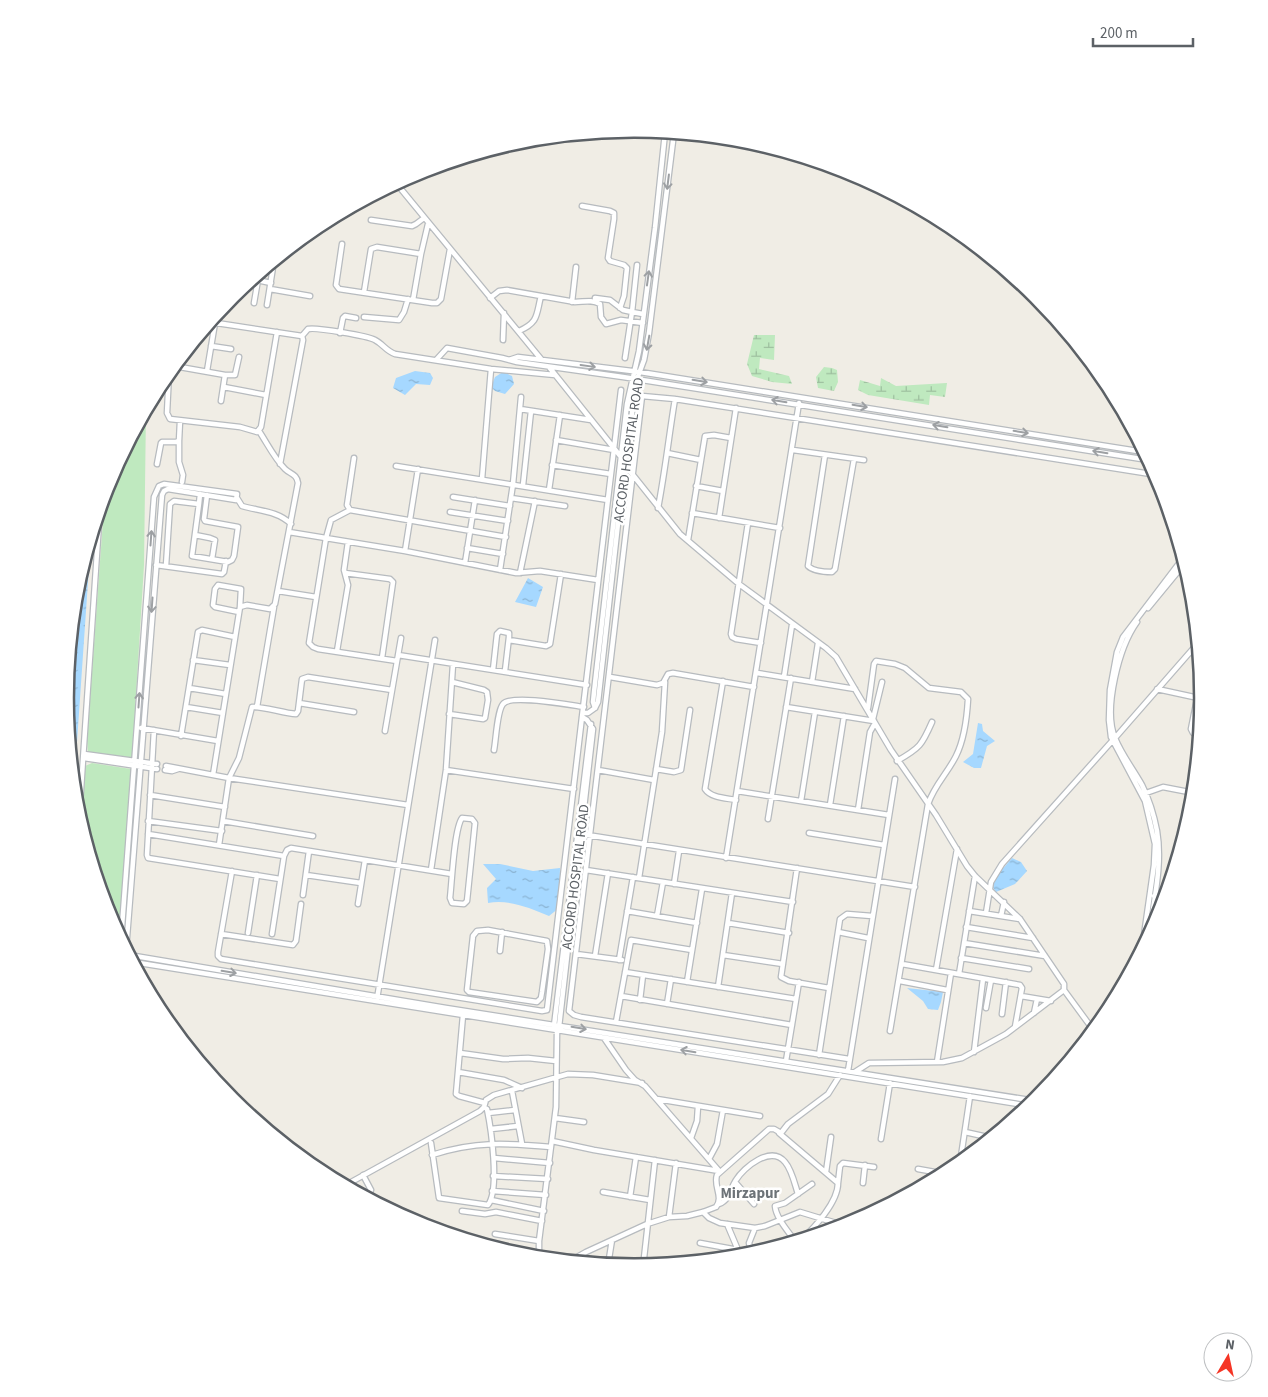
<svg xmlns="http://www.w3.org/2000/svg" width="1268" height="1397" font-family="'Source Sans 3',sans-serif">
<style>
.green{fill:#bfe9bf}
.wetland{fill:url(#wetland-marsh)}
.water{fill:url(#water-ripples)}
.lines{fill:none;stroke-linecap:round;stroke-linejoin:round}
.minor-casing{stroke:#b7bbbf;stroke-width:7}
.minor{stroke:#fff;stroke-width:4.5}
.oneway{stroke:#9da0a3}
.labels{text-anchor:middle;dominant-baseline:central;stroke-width:5;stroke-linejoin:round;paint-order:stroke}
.street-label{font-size:14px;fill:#5c6166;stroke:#fff}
.neighbourhood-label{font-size:15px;font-weight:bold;fill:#6d7378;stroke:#fff}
.rim{fill:none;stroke:#5c6166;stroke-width:2.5}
</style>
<defs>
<pattern id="wetland-marsh" width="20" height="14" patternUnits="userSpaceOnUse" patternTransform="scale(1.25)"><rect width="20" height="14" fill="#bfe9bf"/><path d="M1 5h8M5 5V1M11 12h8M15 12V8" fill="none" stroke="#9ec09f"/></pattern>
<pattern id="water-ripples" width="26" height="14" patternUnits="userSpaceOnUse" patternTransform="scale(1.25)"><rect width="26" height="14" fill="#a6d8ff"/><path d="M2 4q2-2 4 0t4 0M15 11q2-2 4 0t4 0" fill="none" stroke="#8ab3d2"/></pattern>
</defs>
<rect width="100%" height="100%" fill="#f0ede5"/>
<!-- green -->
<path class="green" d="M146 410 144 565 132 760 88 753 87 740 105 493 108 480Z
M92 763 131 769 119 936 108 916 81 827 85 766Z"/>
<!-- wetland -->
<path class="wetland" d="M754 335H775L774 360 760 358 759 369 789 376 792 384 772 382 752 376 747 364Z
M824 367 832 368 837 370 838 382 834 391 818 388 816 377Z
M881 378 896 386 947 383 945 397 930 395 929 405 868 395 858 390 860 380 880 386Z"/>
<!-- water -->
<path class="water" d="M415 371 430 373 433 378 430 385 416 384 405 395 393 388 396 378Z
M503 372 512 376 514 384 505 394 495 391 491 387 495 377Z
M91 538 74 786 65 698 76 587Z
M528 578 543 587 536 607 515 602Z
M978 723 982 724 983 731 995 741 987 746 981 768H974L963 762 973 754Z
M1012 858 1021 862 1027 871 1015 884 996 892 992 886 1000 872Z
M483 864H500L533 871 560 868 559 908 549 916C530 908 509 899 488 903L487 888 496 879Z
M907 988 943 992 941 1002 938 1010 928 1009 923 1001Z"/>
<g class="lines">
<defs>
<path id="minor" d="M396 183 541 359
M582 206 610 211 614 213V219L608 258 610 261 624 265 627 268 624 296 620 308
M371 220 412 226 416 224 424 218
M342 244 336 285 339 289 432 303H437L441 299 450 249
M637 265 632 312 643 314
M252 279 271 283
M270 289 310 296
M364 292 371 249 377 247 421 254
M490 298 499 291 507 290 575 302C584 302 591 299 600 304L601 317 606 324 621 320 643 323
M595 298 610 300 623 310 632 312 625 358
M413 300 421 254 428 224
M572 302 576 267
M254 303 259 274
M267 305 274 261
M364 317 399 320 404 312 408 299
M210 322 302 336 303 340 280 464
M519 331C539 322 536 315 541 296
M340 333 343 318 345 316 356 318
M302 336 308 329C316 327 368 336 375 340 383 344 386 351 395 354L491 369 555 375
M503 340 504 313
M211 346 231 349
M436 360 447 348 502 358 517 362 623 377 1148 460
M509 360 518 357 640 372 1144 452
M174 366 225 375 221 401
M549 367 621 457
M207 371 215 323
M169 373 167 413 170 419 240 427 257 432 261 427 277 332
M225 375H235L239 357
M224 387 266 395
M520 409 591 420
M556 440 614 450
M179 441V462L183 475 182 482
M793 450 864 460
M667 453 701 460
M825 455 808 566C813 571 825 572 832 572L835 569 854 459
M354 458 347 505 350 510 506 537
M157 464 161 443 162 442H176L179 441 180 421
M552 465 611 474
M625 465 680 534 739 584 826 648 836 657 891 750 936 815 967 866 975 876 1020 919 1064 984V990L1006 1034 962 1058 943 1062 869 1063 855 1072
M396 466 608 500
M482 479 491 369
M523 485 531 411
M696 486 723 491
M549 490 560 415
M453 497 510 506
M237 498 242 506C259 511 278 511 291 524
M511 498 565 506
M199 504 192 556 228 562 232 560 234 556 238 527 205 521 204 519 207 495
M658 508C665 472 669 435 675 399
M350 510 331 520 326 538 309 643 313 647 318 649 397 661
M450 512 508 521
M692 513 780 528
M719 518 736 408
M748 523 731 634 732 637 736 639 761 643
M289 532 405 551 516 573 540 571 598 580
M195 535 210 538 215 540 212 559
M688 540 705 436 714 435 731 438
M467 548 503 554
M405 551 418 469
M465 563 475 500
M156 565 222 574 224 572 226 561
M166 566 170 504 174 501 199 504 200 494
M500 570 513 484 521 397
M345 573 390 579 393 582 382 658
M520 573 535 501
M278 591 316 597
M1148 608 1185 563
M239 612 215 607 213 605 215 589 218 585 241 589 240 607
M1137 622C1119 647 1103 709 1115 738 1122 755 1133 769 1142 785 1149 799 1154 815 1157 831 1163 866 1153 903 1149 937
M509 640 546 646 550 644 561 574
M337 651 348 585 344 570 348 542
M398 655 587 685
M193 660 230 665
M493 670 497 634 500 631 509 633V637L505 671
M757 673 855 689
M610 677 657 685 663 683 668 674 673 673 754 687
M784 677 792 625
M723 681 705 789C711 798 726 798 736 800
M812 682 818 643
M189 688 226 694
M1157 689 1203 699
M1197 699 1191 729 1193 733 1199 735
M299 703 354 712
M186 707 223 713
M257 707 274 607
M786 707 874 721
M595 708 598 702 625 461 637 379 644 360 649 333 674 133
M595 708 593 702 594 692 627 404 639 351 655 228 665 133
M868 708 874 664 876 661 895 664 905 668 929 688 961 692 968 699C967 717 964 740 956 756 947 774 935 784 928 804L890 1031
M583 713H588L595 708
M449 714 483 719 485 718 488 700 487 692 484 690 452 682
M873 719 882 682
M141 728 218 741
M154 730 147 855 148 858 280 879
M385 731 401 638
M181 736 198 632 202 630 235 637
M1115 738 1198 643
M494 750C496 740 497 711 503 704 511 694 570 705 584 707
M84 754 157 764
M84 758 157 769
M897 761C920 748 922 745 932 722
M1196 763 1198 751
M166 766 229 778 408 805
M656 769 674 772 681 770 690 710
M165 770 172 771 178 769
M446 770 574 789
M598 770 654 780
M213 775 240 607 247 605 270 609 275 604 298 483C297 474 290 474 285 469 274 458 267 443 259 431
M737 791 889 815
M1146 793 1163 787 1194 793
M150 795 225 807
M801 801 815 712
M830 805 844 716
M858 810 870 732 875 723
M462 818 472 819 475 823 467 901 464 904 452 903 450 898C452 881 454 829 462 818Z
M79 819 100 508
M768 819 791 678
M148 821 222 831
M223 821 313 836
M809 833 884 845
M148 834 284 856
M581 834 915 887
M219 845 229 778 239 758 252 707C262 706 283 713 296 714L298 711 302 679 308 677 392 690
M726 858 799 403
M797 868 781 977 789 981 829 988
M431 870 446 770 453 664
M586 870 793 902
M232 871 218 952V956L221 959 542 1011 547 1010 621 390
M306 875 361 883
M639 878 662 732 665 682
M674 884 679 851
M303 895 309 851
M1154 896 1165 898
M358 904 365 860
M627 911 697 923
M969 911 1020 919
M986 913 991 882 1002 864 1113 740
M657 916 663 882
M1001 916 1004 902
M728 923 789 933
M966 927 1033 938
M488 930 547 941 548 949 542 992 541 998 537 1002 469 992 467 990 473 936 477 931Z
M838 932 868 938
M248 933 257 875
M221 934 293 945 296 941 301 904
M272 934 284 856 287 850 291 848 452 874
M121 940 154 497 159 486 164 484 237 494 236 500 168 489 164 491 162 495 126 950
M964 943 1045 956
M1142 949 1154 865 1155 844 1145 801 1111 737 1109 720 1110 690 1117 652 1123 637 1183 558
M500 951 502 932
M576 954 622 960
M129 955 446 1008 1036 1101
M723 955 783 964
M595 956 608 873
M961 958 1029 969
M619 960 633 877
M133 962 1030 1106
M902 964 1020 985 1022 988 1015 1027
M936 970 957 849
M625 972 796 999
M959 974 975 876
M900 981 947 990
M687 982 702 889
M718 987 732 893
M1064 990 1094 1031
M621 996 792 1025
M1021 996 1051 1001
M377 999 435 640
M640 1000 643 975
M667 1004 671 979
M986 1008 991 980
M1034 1013 1037 999
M1002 1014 1006 982
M463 1015 456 1094 459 1096 485 1103
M616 1022 631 940 692 950
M554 1026 591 724
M559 1027 593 729 587 720 582 717
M604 1038 626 1070 635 1080 645 1086 720 1172
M974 1052 983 979
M460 1053 503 1059 528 1058 556 1061
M819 1055 840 919 847 914 872 916
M849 1059 581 1017 574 1015 569 1011 642 396 675 399 1157 475
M786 1061 799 982
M937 1062 951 973
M848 1071 895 779
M458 1072 504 1080 522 1088
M512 1091 522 1144
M657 1099 760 1116
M488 1113 515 1110
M555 1118 584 1122
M491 1129 518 1126
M268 1130V1126
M965 1132 992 1138
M779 1133 838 1183C838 1202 815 1227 801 1240
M691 1138 697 1121 698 1106
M881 1139 890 1083
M552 1141 594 1150 719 1171
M431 1143 439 1198 488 1205C500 1189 491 1128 487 1109L484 1107
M432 1155C475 1141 507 1143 551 1147
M494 1158 550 1163
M709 1159 717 1144 723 1110
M960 1163 970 1096
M918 1169 946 1174
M826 1172 831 1137
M363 1175 371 1190 367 1198
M493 1176 548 1179
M735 1182 754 1204
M838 1183 840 1166 843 1163 874 1167
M863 1183 865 1165
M344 1186 480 1111 484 1107 486 1100 494 1095 568 1074 593 1075 642 1083
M492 1191 546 1195
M603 1192 650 1200
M630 1197 636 1157
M491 1200 544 1211
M719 1204C730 1200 730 1189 736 1180 744 1167 771 1145 785 1162 792 1170 795 1185 798 1194
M462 1211 485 1214 496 1212 542 1221
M703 1212 709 1218 720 1223 755 1228 765 1226 800 1212 846 1226
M669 1217 676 1163
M727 1224 741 1257
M495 1234 539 1241
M795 1241C788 1231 776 1218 775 1206L785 1203 812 1184
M700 1243 738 1250
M503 1251 541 1256
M751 1251 749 1243 755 1228
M544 1259 539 1252V1241L556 1107 557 1031
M570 1261 586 1252 647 1224 669 1217 687 1216 703 1212 716 1207C724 1197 713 1186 717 1175L769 1129H774L781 1133 788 1124 828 1094 840 1075
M608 1265 612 1240
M643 1267 655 1160"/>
</defs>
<!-- minor casing -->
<use href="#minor" class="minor-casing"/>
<!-- minor -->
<use href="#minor" class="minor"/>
</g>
<!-- one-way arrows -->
<defs><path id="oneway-shaft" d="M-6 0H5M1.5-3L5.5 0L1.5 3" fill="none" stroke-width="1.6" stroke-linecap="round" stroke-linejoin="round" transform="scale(1.25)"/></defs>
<g class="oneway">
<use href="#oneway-shaft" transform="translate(668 182) rotate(97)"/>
<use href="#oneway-shaft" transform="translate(648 278) rotate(-82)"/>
<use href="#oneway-shaft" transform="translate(648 343) rotate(100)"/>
<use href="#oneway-shaft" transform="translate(588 366) rotate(8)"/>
<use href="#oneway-shaft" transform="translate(700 381) rotate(9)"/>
<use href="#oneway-shaft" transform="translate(779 401) rotate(-171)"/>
<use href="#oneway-shaft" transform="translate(860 406) rotate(9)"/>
<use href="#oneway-shaft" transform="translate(940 426) rotate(-171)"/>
<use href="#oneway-shaft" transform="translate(1021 432) rotate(9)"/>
<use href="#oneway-shaft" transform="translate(1100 452) rotate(-171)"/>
<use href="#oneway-shaft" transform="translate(151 538) rotate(-86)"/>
<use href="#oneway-shaft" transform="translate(152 605) rotate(94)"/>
<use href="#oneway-shaft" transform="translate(139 700) rotate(-86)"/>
<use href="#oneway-shaft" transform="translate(229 972) rotate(9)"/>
<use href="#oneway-shaft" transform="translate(579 1028) rotate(9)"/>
<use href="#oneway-shaft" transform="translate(688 1051) rotate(-171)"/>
</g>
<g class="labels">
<!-- street labels -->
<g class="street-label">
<text transform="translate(629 450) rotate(-82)">ACCORD HOSPITAL ROAD</text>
<text transform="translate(576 877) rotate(-83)">ACCORD HOSPITAL ROAD</text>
</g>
<!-- neighbourhood labels -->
<g class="neighbourhood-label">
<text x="750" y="1193">Mirzapur</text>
</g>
</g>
<!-- crop -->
<path d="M0 0H1268V1397H0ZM74 698a560 560 0 1 1 1120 0a560 560 0 1 1-1120 0Z" fill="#fff" fill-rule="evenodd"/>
<path class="rim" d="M74 698a560 560 0 1 1 1120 0a560 560 0 1 1-1120 0Z"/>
<!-- north arrow -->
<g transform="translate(1228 1357) rotate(9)"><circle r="24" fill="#ffffff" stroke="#bec0c2"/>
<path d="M0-4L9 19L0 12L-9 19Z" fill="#f53525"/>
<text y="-8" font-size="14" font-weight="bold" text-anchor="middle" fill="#5c6166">N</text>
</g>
<!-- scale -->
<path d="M1093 38v8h100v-8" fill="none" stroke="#5c6166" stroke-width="2.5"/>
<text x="1100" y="38" font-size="15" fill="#5c6166" stroke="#ffffff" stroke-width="4" paint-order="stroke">200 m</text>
</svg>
